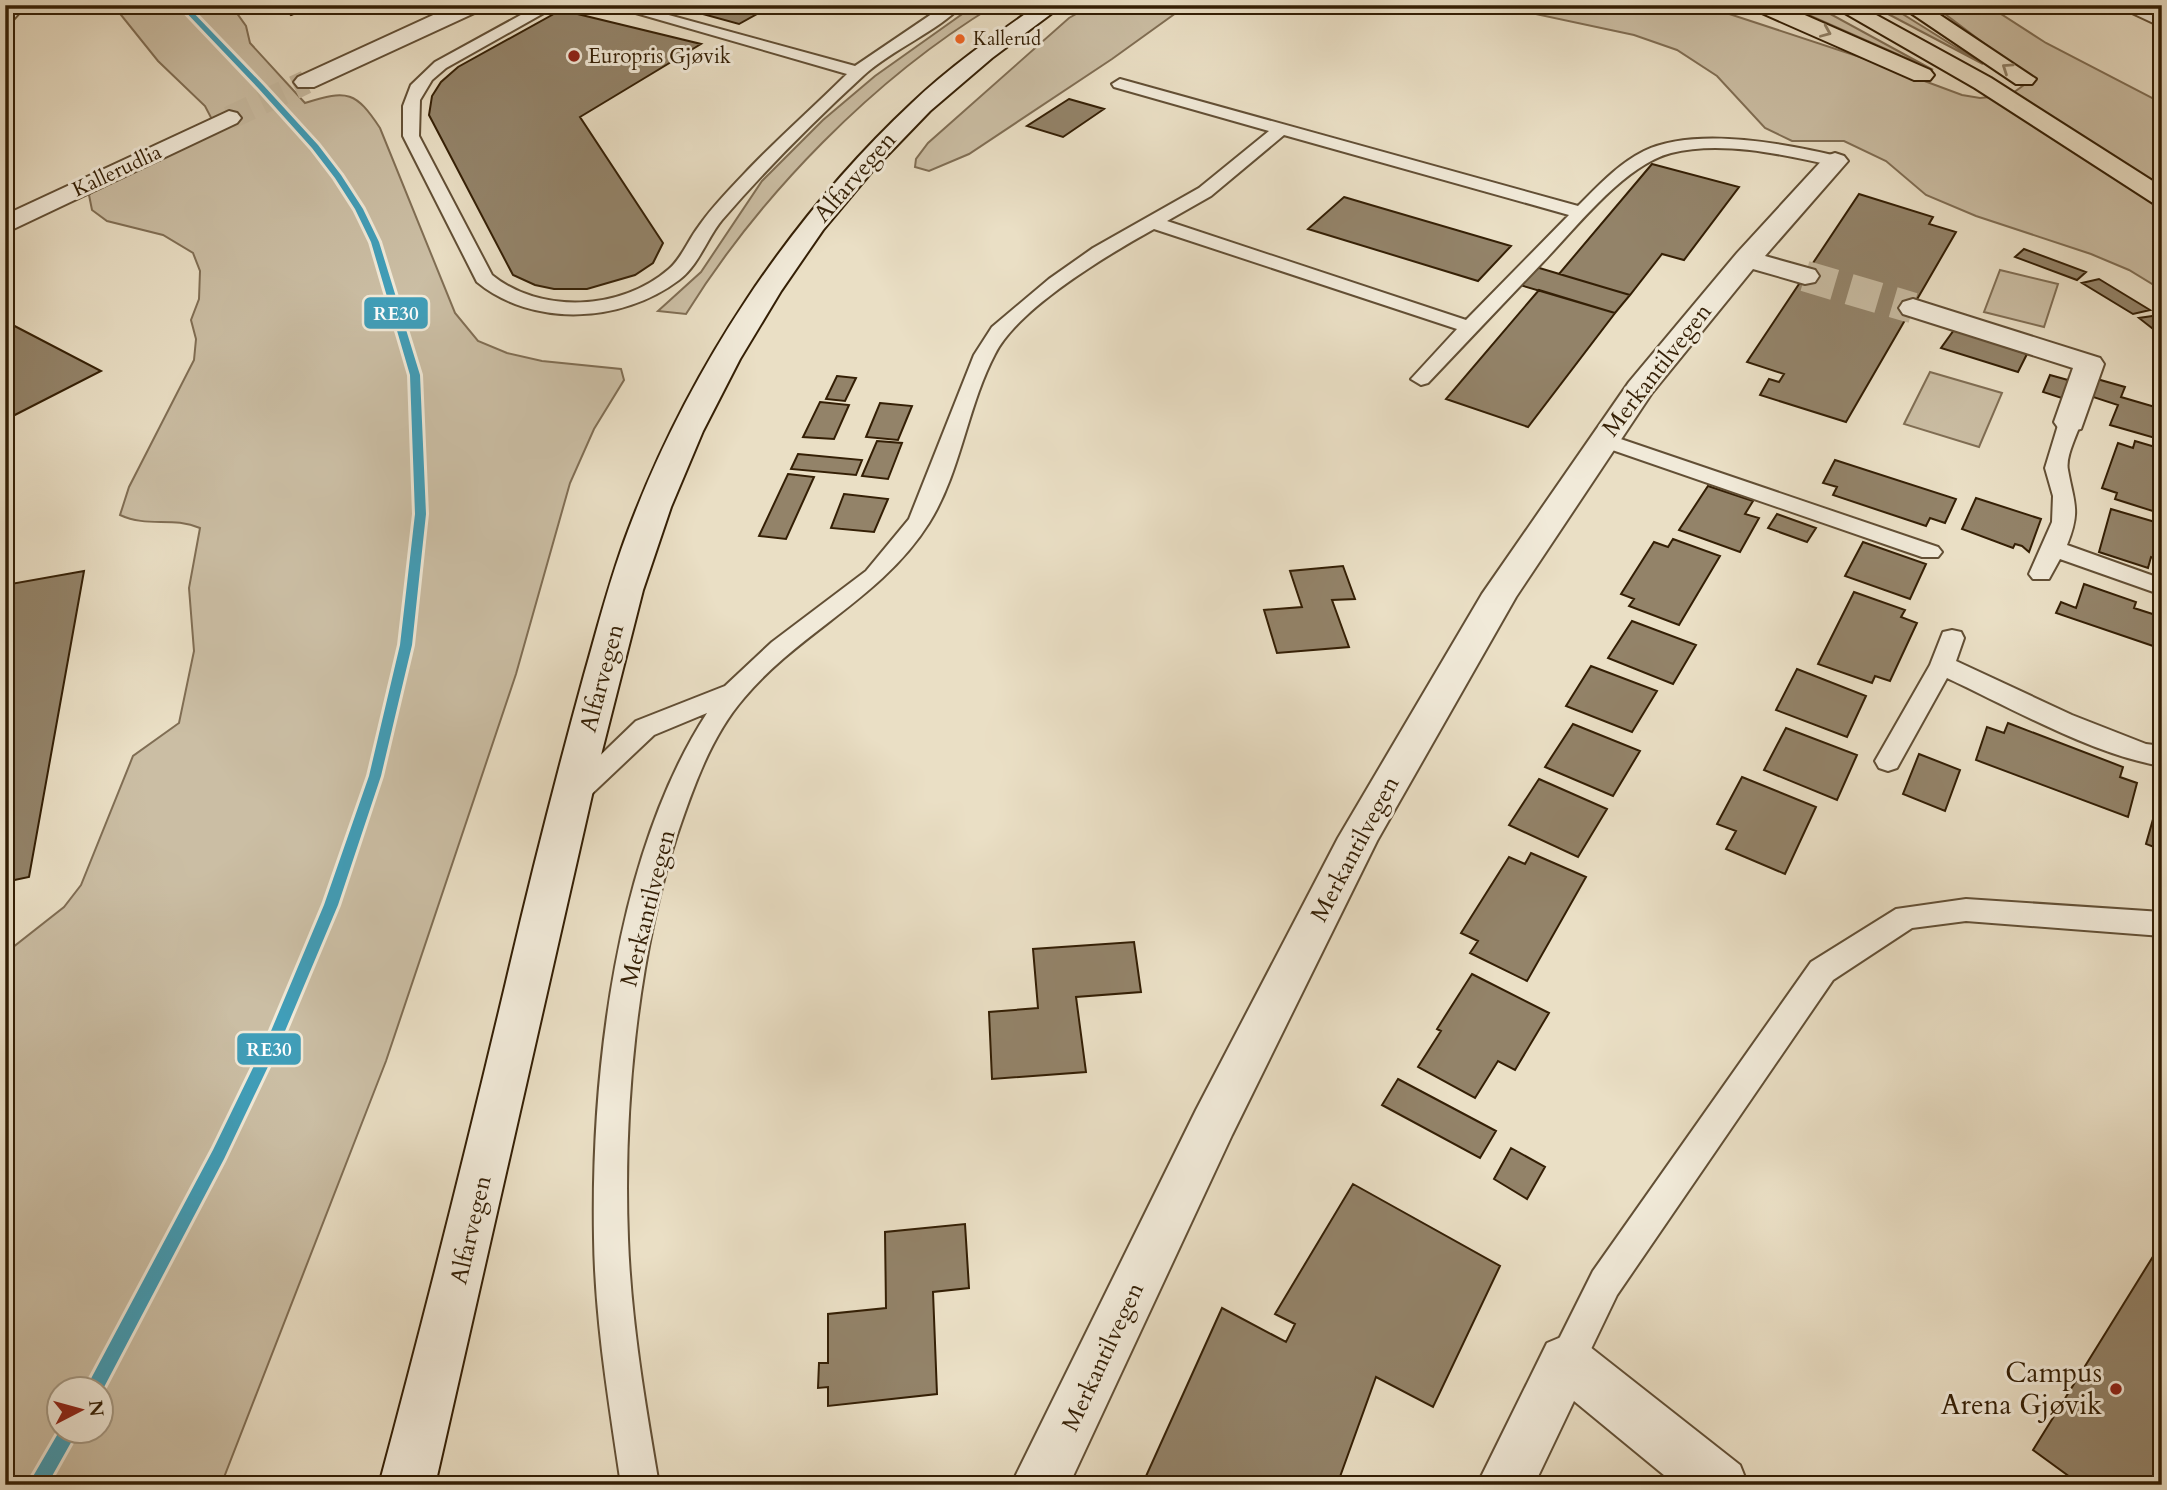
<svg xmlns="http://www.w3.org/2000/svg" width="2167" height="1490" font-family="Cardo,serif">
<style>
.green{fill:#cbbea4;stroke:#806e54;stroke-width:2;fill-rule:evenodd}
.building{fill:#938369;stroke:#341f05;stroke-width:2}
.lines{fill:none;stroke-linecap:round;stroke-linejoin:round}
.street-tunnel-far1{stroke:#c6b99f;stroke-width:24;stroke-dasharray:24 12;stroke-linecap:butt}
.street-tunnel{stroke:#c6b99f;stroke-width:31;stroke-dasharray:31 15;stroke-linecap:butt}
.lane-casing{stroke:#624f35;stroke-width:4}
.street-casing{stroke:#624f35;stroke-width:4}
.secondary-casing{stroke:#341f05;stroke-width:4}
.highway-casing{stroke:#341f05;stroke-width:4}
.lane{fill:#f1ead9;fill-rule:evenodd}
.street{fill:#f1ead9;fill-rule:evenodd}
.secondary{fill:#f1ead9;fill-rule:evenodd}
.highway{fill:#eadfc5;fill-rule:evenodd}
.rail-1-casing{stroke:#f1ead9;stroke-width:6}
.rail-1{fill:#409eb9;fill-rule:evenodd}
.oneway{stroke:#8f7f65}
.bus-dot{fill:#f26522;stroke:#f1ead9;stroke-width:2.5}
.poi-dot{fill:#8f2418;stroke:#f1ead9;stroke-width:2.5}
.labels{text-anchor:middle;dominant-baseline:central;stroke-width:6;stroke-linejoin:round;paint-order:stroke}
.far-bus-label{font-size:19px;fill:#341f05;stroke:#f1ead9;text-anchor:start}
.far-poi-label{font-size:21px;fill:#341f05;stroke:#f1ead9;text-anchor:start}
.far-street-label{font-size:21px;fill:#341f05;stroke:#f1ead9}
.street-label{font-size:24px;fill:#341f05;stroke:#f1ead9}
.near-poi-label{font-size:28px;fill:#341f05;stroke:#f1ead9;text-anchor:end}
.line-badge{stroke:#f1ead9;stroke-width:2.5}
.badge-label{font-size:19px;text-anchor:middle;font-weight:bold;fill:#fff}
</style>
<rect width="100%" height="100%" fill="#eadfc5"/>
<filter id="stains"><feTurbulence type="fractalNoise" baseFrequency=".00286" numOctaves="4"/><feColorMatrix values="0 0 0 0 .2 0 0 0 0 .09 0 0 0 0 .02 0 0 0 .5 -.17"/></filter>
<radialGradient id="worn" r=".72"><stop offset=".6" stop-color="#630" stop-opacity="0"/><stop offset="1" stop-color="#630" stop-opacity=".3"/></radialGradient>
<!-- green -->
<path class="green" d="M113 5H231L246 26 250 43 305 103C348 89 356 92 380 128L455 313 478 341 507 353 542 361 621 369 624 380 594 429 570 483 516 674 386 1061 221 1485H5V961L12 948 64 907 81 885 133 756 179 723 194 651 189 588 200 528C172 516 148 528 120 515L129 487 194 360 196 339 191 320 199 299 200 271 193 253 163 235 107 221 92 210 89 195 102 180 217 129 205 106 158 61ZM60 1388H102V1430H60Z
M975 5H995C874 78 760 195 686 314L658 311 701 272 762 181 823 120 875 76Z
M1092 5H1187L1112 59 969 154 929 171 915 167 916 159 928 143 1069 18Z
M1494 5H1702L1860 57 1962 95 1980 98 2010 95 2024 85V78L2002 57 1933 5H1987L2046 43 2162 103V290L2129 270 2091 254 1976 216 1926 195 1886 161 1844 141H1792L1765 128 1717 76 1677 50 1634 35Z
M1786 5H1814L1933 70Z
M1871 5H1888L1983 64Z
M2000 270 2058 284 2044 327 1984 312Z
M1930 372 2002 393 1979 447 1904 424Z"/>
<!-- building -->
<path class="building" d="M281 5H316L291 15Z
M670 5H773L739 24Z
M561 10 701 44 580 117 663 243 653 263 635 275 587 289H554L535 285 513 275 429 115 432 96 441 82 458 67Z
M1069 99 1104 109 1063 137 1027 126Z
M1652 164 1739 187 1684 260 1662 254 1630 295 1559 274Z
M1859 194 1933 217 1929 224 1956 232 1846 422 1760 395 1769 379 1779 382 1784 374 1747 362Z
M1344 197 1371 205 1511 246 1478 281 1308 229Z
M2024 249 2086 272 2077 280 2015 257Z
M1536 267 1630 295 1615 313 1520 285Z
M2099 279 2150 310 2133 314 2082 283Z
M1539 290 1615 313 1528 427 1446 399Z
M2159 315 2162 317V336L2139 318Z
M5 321 101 371 5 420Z
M1954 330 2027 354 2018 372 1941 348Z
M2050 375 2075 382 2068 400 2043 392Z
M837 376 856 378 845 401 826 399Z
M2097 379 2125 387 2121 397 2162 409V440L2110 425 2118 405 2090 396Z
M820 402 849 405 834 439 803 437Z
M880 403 912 406 898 440 866 437Z
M877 441 902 443 888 479 862 476Z
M2135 441 2162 449V514L2115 499 2117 493 2102 488 2118 443 2133 448Z
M798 454 862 460 856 475 791 469Z
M1835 460 1956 499 1945 523 1930 518 1926 526 1833 495 1837 487 1823 483Z
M788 474 814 477 786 539 759 536Z
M1708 486 1753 501 1745 514 1759 518 1740 552 1679 530Z
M844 494 888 499 874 532 831 528Z
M1976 498 2041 519 2029 552 2022 546 2015 544 2013 548 1962 529Z
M2111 509 2162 524V561L2151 557 2148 568 2099 552Z
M1777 514 1816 528 1807 542 1768 528Z
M1673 539 1720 556 1679 625 1629 606 1634 599 1621 594 1654 542 1668 547Z
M1863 542 1926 564 1910 599 1845 576Z
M1343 566 1355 599 1332 600 1349 647 1277 653 1264 610 1302 607 1290 571Z
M84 571 29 877 5 882V585Z
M2084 584 2136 602 2134 608 2162 617V649L2056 613 2061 602 2076 608Z
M1854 592 1905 610 1901 617 1917 623 1890 681 1875 676 1872 683 1818 664Z
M1632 621 1696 645 1673 684 1608 658Z
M1591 666 1657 691 1632 732 1566 706Z
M1797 669 1866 696 1847 737 1776 710Z
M2008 723 2123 767 2120 777 2137 783 2128 817 1976 760 1987 727 2004 733Z
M1573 724 1640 751 1613 796 1545 767Z
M1786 728 1857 755 1837 800 1764 770Z
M1919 754 1960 770 1945 811 1903 794Z
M1742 777 1816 807 1785 874 1726 849 1736 831 1717 824Z
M1539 779 1607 809 1578 857 1509 825Z
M2159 798 2162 799V850L2146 844Z
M1531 853 1586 877 1527 981 1470 953 1478 941 1461 933 1509 857 1525 864Z
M1134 942 1141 992 1076 997 1086 1072 992 1079 989 1012 1038 1008 1033 949Z
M1472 974 1549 1013 1515 1070 1498 1061 1475 1098 1418 1067 1441 1031 1437 1029Z
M1398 1079 1496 1131 1480 1158 1382 1105Z
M1511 1148 1545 1167 1527 1199 1494 1179Z
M1353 1184 1500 1266 1433 1407 1376 1377 1337 1485H1142L1222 1308 1286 1342 1295 1324 1275 1314Z
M965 1224 969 1288 933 1292 937 1394 828 1406V1387L818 1388 819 1363H828V1314L886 1308 885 1232Z
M2162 1242V1485H2081L2033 1450Z"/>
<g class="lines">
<!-- street-tunnel-far1 -->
<path class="street-tunnel-far1" d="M229 118 306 82"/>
<!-- street-tunnel -->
<path class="street-tunnel" d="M1805 276 1913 308"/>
<defs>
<path id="lane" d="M11 5H26L10 23 5 24V11Z
M539 5H558L446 68 432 80 420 100 419 136 492 275C540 314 621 311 669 269 682 258 688 240 699 226 712 207 729 190 744 174 777 139 813 108 847 74L608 5H632L855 66 945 5H962C940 30 891 50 863 76 814 121 766 169 722 220 707 238 699 265 679 280 622 323 533 328 477 282L403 136V106L411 85 435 62Z
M2115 5H2135L2162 17V27Z
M1120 79 1578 206C1598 186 1618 164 1644 151 1696 126 1787 144 1841 157L1844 161 1835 166C1785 155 1722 140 1671 153 1624 165 1575 229 1542 263 1504 303 1466 343 1428 383L1421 385 1411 379 1457 329 1154 229C1109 254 1018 308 995 354 967 407 961 472 929 523 882 598 799 632 744 698 711 736 693 788 677 835 637 959 623 1109 628 1239 631 1321 645 1403 659 1485H621C609 1403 595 1321 594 1238 591 1072 616 854 707 713L654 735 581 804 571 807 561 804 557 797 636 721 725 686 772 642 866 571 909 519 974 355 992 327 1049 279 1093 248 1199 188 1269 131 1114 87 1112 84ZM1284 135 1569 215 1466 320 1167 221 1211 196Z
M2070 416 2081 422C2077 435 2065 457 2068 470 2074 504 2081 510 2067 545L2162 579V595L2060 559 2049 579H2033L2029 574 2052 522 2053 496 2045 468 2059 422Z
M1603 433 1938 547 1942 552 1938 557H1922L1595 444 1592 439 1595 434Z
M1952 630 1961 632 1964 638 1956 661 2072 715 2146 744 2162 746V766C2096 756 2009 707 1947 678L1897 768 1888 771 1879 768 1875 761 1930 665 1943 632Z
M1966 899 2162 912V936L1966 921 1912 928 1833 980 1617 1295 1579 1374 1566 1379 1553 1374 1548 1361 1593 1271 1811 962 1896 909Z"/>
<path id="street" d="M455 5H484L481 10 314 87H298L294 82 298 77Z
M229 111 237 113 241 118 237 123 5 233V215Z
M1835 153 1844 156 1848 161 1765 256 1815 270 1819 276 1815 282 1805 284 1753 269 1652 393 1516 597 1377 841 1232 1135 1069 1485H1011L1196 1110 1338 838 1482 594 1629 382 1737 253 1826 156Z
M1913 299 2100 358 2104 364 2081 429 2070 431 2059 429 2054 422 2073 368 1903 314 1899 308 1903 302Z
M1566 1335 1585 1343 1740 1465 1748 1485H1676L1574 1401 1534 1485H1477L1547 1343Z"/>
<path id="secondary" d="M1038 5H1063L992 58 930 111 874 169 823 230 781 291 740 359 703 431 671 507 643 590 602 751 435 1485H379C424 1318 466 1150 506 982 530 879 556 777 584 675 598 626 610 578 628 531 688 371 788 219 912 103 951 66 994 36 1038 5Z"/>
<path id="highway" d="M1752 5H1782L1930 70 1934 75 1930 80H1914L1755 10Z
M1831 5H1858L1991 78 2162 187V206L2153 203 1975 88Z
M1899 5H1925L2036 79 2032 84H2016Z"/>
</defs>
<!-- lane casing -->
<use href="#lane" class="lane-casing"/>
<!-- street casing -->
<use href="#street" class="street-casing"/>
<!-- secondary casing -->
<use href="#secondary" class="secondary-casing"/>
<!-- highway casing -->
<use href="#highway" class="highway-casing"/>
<!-- lane -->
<use href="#lane" class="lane"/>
<!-- street -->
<use href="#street" class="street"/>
<!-- secondary -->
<use href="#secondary" class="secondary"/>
<!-- highway -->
<use href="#highway" class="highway"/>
<defs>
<path id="rail-1" d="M179 5H186L264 86 318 145 341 175 363 209 379 242 420 375 426 514 412 645 381 776 338 905 285 1031 224 1159 102 1391V1388H86L213 1150 271 1031 324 905 369 776 400 645 415 514 410 375 371 242 355 209 335 178 312 148 259 89Z
M60 1430H78L47 1485H28Z"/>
</defs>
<!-- rail-1 casing -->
<use href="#rail-1" class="rail-1-casing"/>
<!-- rail-1 -->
<use href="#rail-1" class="rail-1"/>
</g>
<!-- one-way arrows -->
<defs><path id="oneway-chevron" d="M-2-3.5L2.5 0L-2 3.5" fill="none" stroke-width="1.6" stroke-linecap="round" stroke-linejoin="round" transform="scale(1.75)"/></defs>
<g class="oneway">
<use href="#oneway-chevron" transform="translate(1826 32) rotate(23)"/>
<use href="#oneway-chevron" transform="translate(2007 68) rotate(-146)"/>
</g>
<!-- markers -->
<circle class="bus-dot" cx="960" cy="39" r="6"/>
<g class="poi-dot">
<circle cx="574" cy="56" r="7"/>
<circle cx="2116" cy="1389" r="7"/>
</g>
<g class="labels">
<!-- far-bus labels -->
<g class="far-bus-label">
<text x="973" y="39">Kallerud</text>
</g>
<!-- far-poi labels -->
<g class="far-poi-label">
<text x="588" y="56">Europris Gjøvik</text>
</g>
<!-- far-street labels -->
<g class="far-street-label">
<text transform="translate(117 171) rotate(-25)">Kallerudlia</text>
</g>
<!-- street labels -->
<g class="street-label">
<text transform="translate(855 177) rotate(-49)">Alfarvegen</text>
<text transform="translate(1657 370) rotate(-52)">Merkantilvegen</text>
<text transform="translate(602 678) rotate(-75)">Alfarvegen</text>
<text transform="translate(1355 849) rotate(-62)">Merkantilvegen</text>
<text transform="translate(648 908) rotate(-76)">Merkantilvegen</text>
<text transform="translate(471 1230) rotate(-77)">Alfarvegen</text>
<text transform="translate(1103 1357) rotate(-65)">Merkantilvegen</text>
</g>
<!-- near-poi labels -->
<g class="near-poi-label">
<text x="2102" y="1373">Campus<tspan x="2102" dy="32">Arena Gjøvik</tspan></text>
</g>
</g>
<g class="line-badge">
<rect x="363" y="296" width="66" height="34" rx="7" fill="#409eb9"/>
<rect x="236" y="1032" width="66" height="34" rx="7" fill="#409eb9"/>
</g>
<g class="badge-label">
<text x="396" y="320">RE30</text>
<text x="269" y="1056">RE30</text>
</g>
<!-- margin -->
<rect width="2167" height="1490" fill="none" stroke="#eadfc5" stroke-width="28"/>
<rect x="7" y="7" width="2153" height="1476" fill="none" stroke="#341f05" stroke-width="3.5"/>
<rect x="14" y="14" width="2139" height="1462" fill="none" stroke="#341f05" stroke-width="2"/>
<!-- north arrow -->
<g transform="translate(80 1410) rotate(84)"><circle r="33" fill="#f1ead9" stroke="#a59984" stroke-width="2"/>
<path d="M0-5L12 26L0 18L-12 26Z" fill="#8f2418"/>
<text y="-10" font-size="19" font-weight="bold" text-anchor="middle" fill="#341f05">N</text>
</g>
<rect width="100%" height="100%" filter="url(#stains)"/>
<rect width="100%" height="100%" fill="url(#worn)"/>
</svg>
